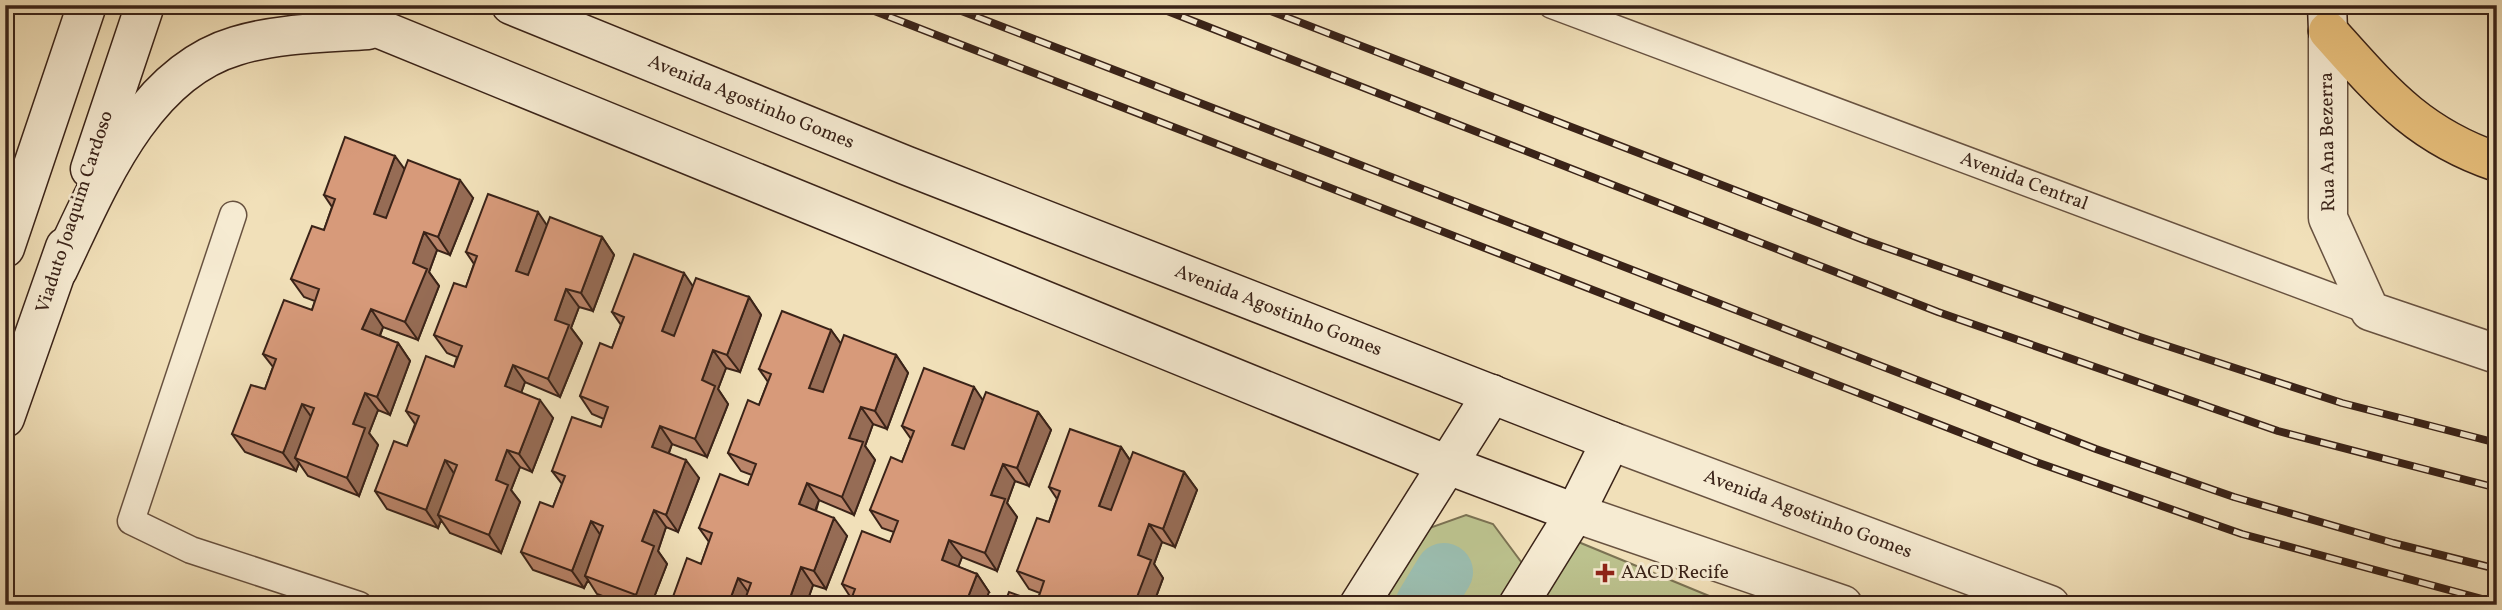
<svg xmlns="http://www.w3.org/2000/svg" width="2502" height="610" viewBox="0 0 2502 610" font-family="Vollkorn,serif">
	<style>
		.green { fill: #bcc28e; stroke: #7b7253; stroke-width: 2 }
		.lines { fill: none; stroke-linecap: round; stroke-linejoin: round }
		.canal { stroke: #9bbdaf; stroke-width: 58 }
		.lane-casing { stroke: #685240; stroke-width: 29 }
		.street-casing { stroke: #685240; stroke-width: 41 }
		.secondary-casing { stroke: #3a2318; stroke-width: 41 }
		.highway-casing { stroke: #3a2318; stroke-width: 41 }
		.lane { stroke: #f6ebd2; stroke-width: 26 }
		.street { stroke: #f6ebd2; stroke-width: 38 }
		.secondary { stroke: #f6ebd2; stroke-width: 38 }
		.highway { stroke: #e8c07c; stroke-width: 38 }
		.rail-casing { stroke: #3a2318; stroke-width: 8 }
		.rail { stroke: #f6ebd2; stroke-width: 5; stroke-dasharray: 16; stroke-linecap: butt }
		.wall { fill: #b98469; stroke: #3a2318; stroke-width: 2 }
		.shaded-wall { fill: #966c55; stroke: #3a2318; stroke-width: 2 }
		.building { fill: #d79a7a; stroke: #3a2318; stroke-width: 2 }
		.poi-dot { fill: #8f2418; stroke: #f6ebd2; stroke-width: 2.5 }
		.labels { text-anchor: middle; dominant-baseline: central; stroke-width: 6; stroke-linejoin: round; paint-order: stroke }
		.street-label { font-size: 19px; fill: #3a2318; stroke: #f6ebd2 }
		.poi-label { font-size: 19px; fill: #3a2318; stroke: #f6ebd2; text-anchor: start }
	</style>
	<rect width="100%" height="100%" fill="#f1e0b9"/>
	<filter id="stains"><feTurbulence type="fractalNoise" baseFrequency=".00286" numOctaves="4"/><feColorMatrix values="0 0 0 0 .2 0 0 0 0 .09 0 0 0 0 .02 0 0 0 .5 -.17"/></filter>
	<radialGradient id="worn" r=".72"><stop offset=".6" stop-color="#630" stop-opacity="0"/><stop offset="1" stop-color="#630" stop-opacity=".3"/></radialGradient>
	<!-- green -->
	<path class="green" d="M1466,515L1493,524L1522,563L1497,605H1374L1421,531Z
		M1576,541L1731,605H1538Z"/>
	<g class="lines">
		<!-- canal -->
		<path class="canal" d="M1424,605L1444,572"/>
		<defs>
			<g id="lane">
				<path id="s1" d="M1552,5L2370,311"/>
				<path d="M233,215L131,521L191,550L359,605"/>
			</g>
			<g id="street">
				<path d="M2328,31V218L2370,311L2497,354"/>
				<path id="s2" d="M1611,441L2050,605"/>
				<path d="M1575,513L1843,605"/>
			</g>
			<g id="secondary">
				<path d="M321,5L1448,465L1575,513"/>
				<path id="s3" d="M511,5L905,165L1611,441L1575,513L1518,605"/>
				<path d="M2327,5L2328,31"/>
				<path d="M90,169L145,5"/>
				<path d="M5,248L87,5"/>
				<path d="M58,270C97,189 141,74 236,46C278,33 324,33 368,30"/>
				<path d="M5,418L65,247"/>
				<path d="M1359,605L1492,394"/>
			</g>
			<path id="highway" d="M2328,31C2382,91 2417,135 2497,162"/>
		</defs>
		<!-- lane casing -->
		<use href="#lane" class="lane-casing"/>
		<!-- street casing -->
		<use href="#street" class="street-casing"/>
		<!-- secondary casing -->
		<use href="#secondary" class="secondary-casing"/>
		<!-- highway casing -->
		<use href="#highway" class="highway-casing"/>
		<!-- lane -->
		<use href="#lane" class="lane"/>
		<!-- street -->
		<use href="#street" class="street"/>
		<!-- secondary -->
		<use href="#secondary" class="secondary"/>
		<!-- highway -->
		<use href="#highway" class="highway"/>
		<defs>
			<path id="rail" d="M859,5L2036,462L2242,534L2497,603
				M946,5L2096,449L2234,497L2393,543L2497,569
				M1152,5L1938,312L2278,431L2497,488
				M1255,5L1864,240L2137,336L2342,403L2497,443"/>
		</defs>
		<!-- rail casing -->
		<use href="#rail" class="rail-casing"/>
		<!-- rail -->
		<use href="#rail" class="rail"/>
	</g>
	<!-- wall -->
	<path class="wall" d="M404,169L473,198L450,255L437,250L429,272L439,286L418,340L383,327L380,336L398,343L410,361L390,415L378,410L369,433L378,445L359,496L308,476L299,463L296,471L245,452L232,434L265,389L273,367L263,354L312,310L315,301L304,297L291,279L324,230L332,207L324,195Z
		M547,225L602,237L614,255L593,311L579,307L571,328L582,343L560,397L525,382L521,393L553,418L532,472L520,467L511,490L520,502L501,553L450,533L441,520L438,528L387,509L375,491L407,446L415,424L406,411L454,367L457,357L447,353L434,335L466,287L474,264L466,252Z
		M693,286L749,297L761,315L740,372L726,368L718,389L728,404L707,457L672,444L669,453L699,478L678,532L666,527L658,551L667,564L651,605H627L597,594L588,580L584,588L533,570L521,552L553,507L562,484L552,471L601,427L604,419L592,414L580,396L612,348L621,325L612,312Z
		M831,330L841,344L896,355L908,373L887,429L873,424L865,446L875,460L854,515L819,500L816,511L847,536L826,589L813,585L806,605H670L701,564L709,542L699,528L748,485L752,475L741,471L728,453L759,405L768,382L759,369Z
		M983,400L1038,412L1051,430L1029,486L1015,481L1007,503L1017,517L997,571L962,557L958,567L977,574L989,592L851,598L842,584L890,542L894,532L882,528L870,510L902,462L911,439L902,426Z
		M1121,447L1130,460L1184,472L1197,490L1175,547L1162,542L1154,564L1163,578L1153,605H1004L1037,602L1040,593L1029,589L1017,571L1049,522L1057,499L1049,487Z"/>
	<!-- shaded-wall -->
	<path class="shaded-wall" d="M395,156L408,174L386,231L374,214Z
		M460,180L473,198L450,255L438,237Z
		M538,212L550,230L529,288L516,271Z
		M424,232L437,250L429,272L439,286L418,340L405,322L413,263Z
		M602,237L614,255L593,311L581,293Z
		M684,273L696,291L675,348L662,331Z
		M566,289L579,307L571,328L582,343L560,397L548,379L555,320Z
		M749,297L761,315L740,372L727,355Z
		M371,309L383,327L375,347L362,329Z
		M831,330L844,348L822,406L809,388Z
		M398,343L410,361L390,415L377,397Z
		M713,350L726,368L718,389L728,404L707,457L695,439L702,380Z
		M896,355L908,373L887,429L875,411Z
		M513,365L525,382L517,404L505,386Z
		M974,387L986,405L964,463L952,445Z
		M365,393L378,410L369,433L378,445L359,496L347,478L353,424Z
		M540,400L553,418L532,472L519,454Z
		M302,404L315,422L295,458L299,463L296,471L283,453Z
		M861,407L873,424L865,446L875,460L854,515L842,497L849,438Z
		M1038,412L1051,430L1029,486L1017,468Z
		M660,426L672,444L664,465L652,447Z
		M1121,447L1133,465L1111,523L1099,506Z
		M507,450L520,467L511,490L520,502L501,553L489,535L496,480Z
		M445,460L457,478L438,515L441,520L438,528L426,510Z
		M686,460L699,478L678,532L666,515Z
		M1003,464L1015,481L1007,503L1017,517L997,571L985,553L991,495Z
		M1184,472L1197,490L1175,547L1163,529Z
		M807,483L819,500L811,522L799,504Z
		M654,510L666,527L658,551L667,564L651,605H642L636,595L642,541Z
		M834,518L847,536L826,589L814,571Z
		M591,521L603,539L585,576L588,580L584,588L572,571Z
		M1149,524L1162,542L1154,564L1163,578L1153,605H1134L1138,555Z
		M949,540L962,557L954,578L942,560Z
		M801,567L813,585L806,605H795L790,598Z
		M977,574L989,592L984,605H965Z
		M738,578L751,596L747,605H728Z"/>
	<!-- building -->
	<path class="building" d="M345,137L395,156L374,214L386,218L408,160L460,180L438,237L424,232L413,263L427,269L405,322L371,309L362,329L398,343L377,397L365,393L353,424L365,428L347,478L295,458L314,408L302,404L283,453L232,434L251,385L265,389L276,359L263,354L284,300L312,310L319,289L291,279L312,226L324,230L335,199L324,195Z
		M488,194L538,212L516,271L528,275L550,217L602,237L581,293L566,289L555,320L569,325L548,379L513,365L505,386L540,400L519,454L507,450L496,480L508,485L489,535L438,515L457,465L445,460L426,510L375,491L394,441L407,446L419,416L406,411L426,356L454,367L462,346L434,335L454,283L466,287L477,256L466,252Z
		M634,254L684,273L662,331L674,336L696,278L749,297L727,355L713,350L702,380L715,386L695,439L660,426L652,447L686,460L666,515L654,510L642,541L654,546L636,595L585,576L603,526L591,521L572,571L521,552L540,502L553,507L565,476L552,471L572,417L601,427L608,407L580,396L600,343L612,348L624,317L612,312Z
		M782,311L831,330L809,388L823,392L844,335L896,355L875,411L861,407L849,438L863,442L842,497L807,483L799,504L834,518L814,571L801,567L790,598L802,603L801,605H743L751,583L738,578L728,605H670L687,558L701,564L712,533L699,528L720,474L748,485L756,464L728,453L748,400L759,405L771,374L759,369Z
		M924,368L974,387L952,445L964,449L986,392L1038,412L1017,468L1003,464L991,495L1005,499L985,553L949,540L942,560L977,574L965,605H849L855,589L842,584L862,531L890,542L898,521L870,510L891,457L902,462L914,431L902,426Z
		M1070,429L1121,447L1099,506L1111,510L1133,452L1184,472L1163,529L1149,524L1138,555L1151,560L1134,605H1106L1095,601L1094,605H1004L1009,592L1037,602L1044,581L1017,571L1037,518L1049,522L1060,491L1049,487Z"/>
	<!-- markers -->
	<path class="poi-dot" d="M1601.5 562.5h7v7h7v7h-7v7h-7v-7h-7v-7h7z"/>
	<g class="labels">
		<!-- street labels -->
		<g class="street-label">
			<text stroke="none"><textPath href="#s3" startOffset="259">Avenida Agostinho Gomes</textPath></text>
			<text transform="translate(2328 142) rotate(-91)">Rua Ana Bezerra</text>
			<text stroke="none"><textPath href="#s1" startOffset="504">Avenida Central</textPath></text>
			<text transform="translate(75 212) rotate(-72)">Viaduto Joaquim Cardoso</text>
			<text stroke="none"><textPath href="#s3" startOffset="826">Avenida Agostinho Gomes</textPath></text>
			<text stroke="none"><textPath href="#s2" startOffset="210">Avenida Agostinho Gomes</textPath></text>
		</g>
		<!-- poi labels -->
		<g class="poi-label">
			<text x="1621" y="573">AACD Recife</text>
		</g>
	</g>
	<!-- margin -->
	<rect width="2502" height="610" fill="none" stroke="#f1e0b9" stroke-width="28"/>
	<rect x="7" y="7" width="2488" height="596" fill="none" stroke="#3a2318" stroke-width="3.5"/>
	<rect x="14" y="14" width="2474" height="582" fill="none" stroke="#3a2318" stroke-width="2"/>
	<rect width="100%" height="100%" filter="url(#stains)"/>
	<rect width="100%" height="100%" fill="url(#worn)"/>
</svg>
